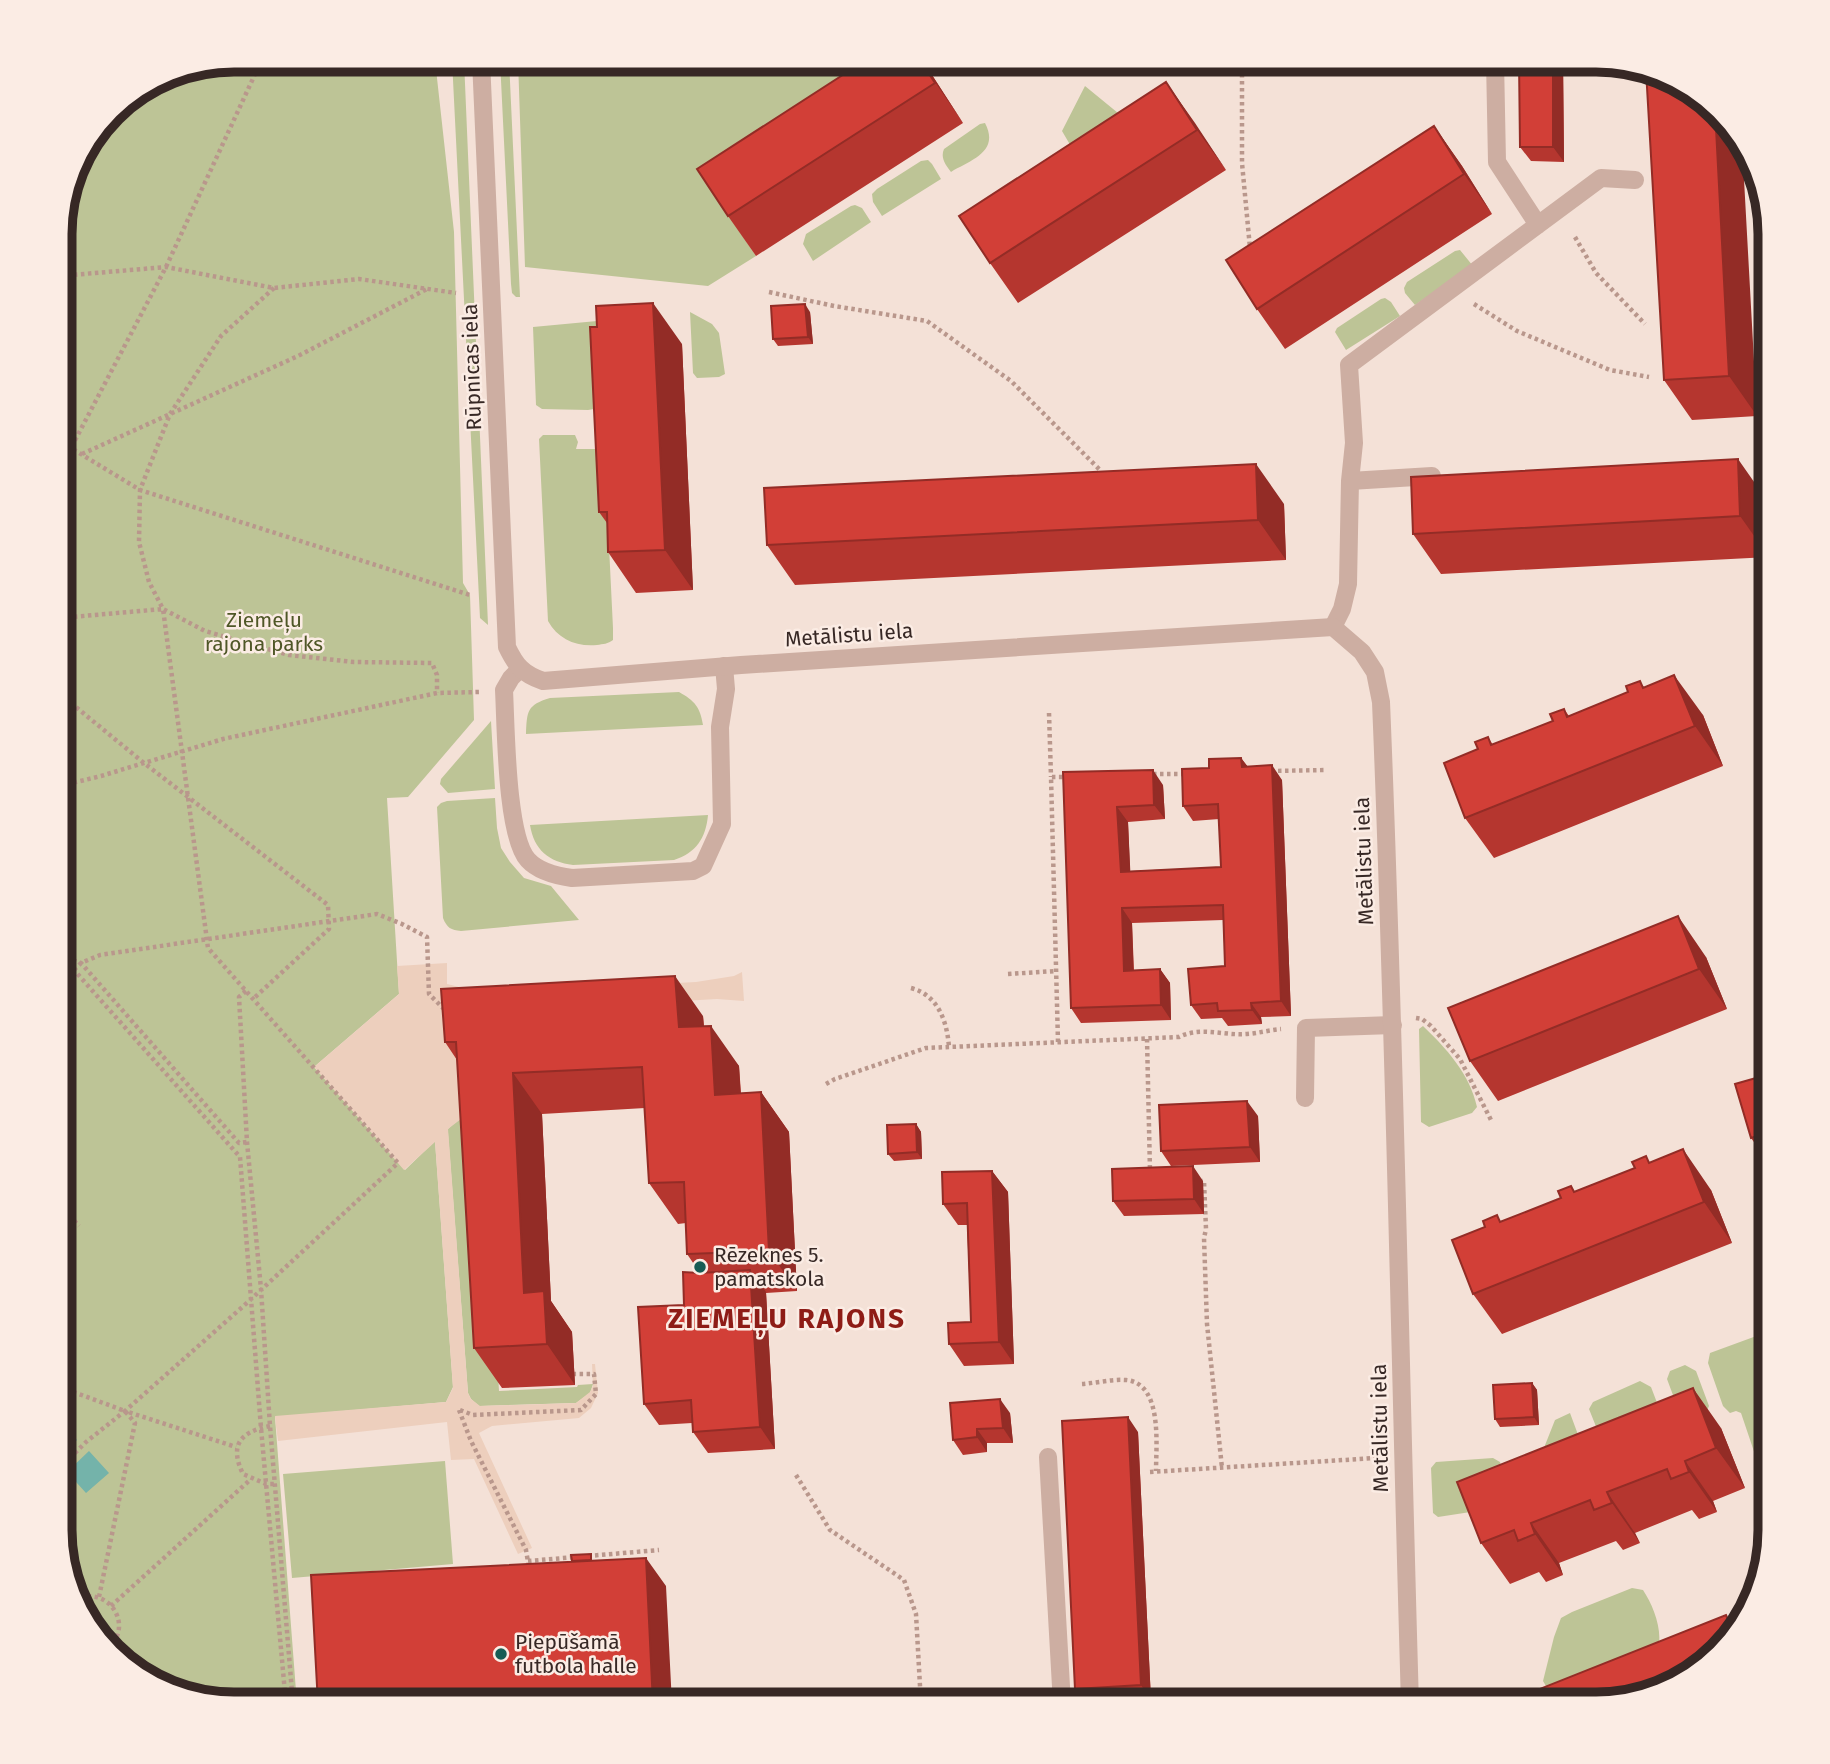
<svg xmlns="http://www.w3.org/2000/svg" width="1830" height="1764" viewBox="0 0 1830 1764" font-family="'Fira Sans',sans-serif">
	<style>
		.green { fill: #bdc496 }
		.plaza { fill: #edcfbd }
		.water { fill: #74b3aa }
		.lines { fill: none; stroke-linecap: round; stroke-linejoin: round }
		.path { stroke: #b9978c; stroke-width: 4.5; stroke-dasharray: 3.5 3.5; stroke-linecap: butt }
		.service { stroke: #cdaea2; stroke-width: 18 }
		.minor { stroke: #cdaea2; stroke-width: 18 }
		.wall { fill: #b5362f }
		.shaded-wall { fill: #932c26 }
		.building { fill: #d23f37; stroke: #932c26; stroke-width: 2 }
		.poi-dot { fill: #175c54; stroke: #fbece4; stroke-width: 2.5 }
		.labels { text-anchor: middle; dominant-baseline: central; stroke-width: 5; stroke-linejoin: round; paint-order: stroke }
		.street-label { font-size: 21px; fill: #372825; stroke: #fbece4 }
		.park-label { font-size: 21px; fill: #4f5727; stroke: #fbece4 }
		.poi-label { font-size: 21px; fill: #372825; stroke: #fbece4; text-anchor: start }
		.district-label { font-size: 28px; font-weight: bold; letter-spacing: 2px; fill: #8e1c16; stroke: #fbece4 }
		.rim { fill: none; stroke: #372825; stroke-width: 9 }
	</style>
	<rect width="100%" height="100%" fill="#f4e1d7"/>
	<!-- green -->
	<path class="green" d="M234,60H435L454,232L463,583L470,595L474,720L408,797L387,798L399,994L314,1067L405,1170L435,1141L453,1387L446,1402L275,1417L297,1704H234L167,1691L103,1645L73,1597L60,1531V222L78,156L119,103L167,73Z
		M452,60H464L488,625L480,618Z
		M500,60H509L520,297H516L512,293L511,284Z
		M518,60H936L932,76L725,210L756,256L708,286L525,267Z
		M1085,86L1140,131L1079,160L1062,131Z
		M985,123C1000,152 971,160 951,172C946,165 940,158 944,149L980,124Z
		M928,160L932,164L941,179L882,216L873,202L872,194L877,189L921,161Z
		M855,205L862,208L871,222L813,261L803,244L806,234L851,206Z
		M1460,250L1473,266L1415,305L1405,293L1404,288L1407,282L1455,251Z
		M1385,298L1391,302L1400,316L1346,350L1335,332L1337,328L1381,299Z
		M690,312L712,324L719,333L725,374L719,377L697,378L693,373Z
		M597,321L602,326L600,408L588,410L542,409L536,405L533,327Z
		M543,435H575L578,442L576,449H596L605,464L613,628V640C608,644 603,644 597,645C576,647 558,639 548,621L539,439Z
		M679,692C695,701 700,707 703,725L526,734C527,711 527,705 550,698Z
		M491,721L495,789L448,793L440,784L441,779Z
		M495,798L497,828L501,848L510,862L524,878L551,886L579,920L461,931C451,930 447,928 443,918L437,807L441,803L447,801Z
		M708,815C706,838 696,853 674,860L573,865C549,862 534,850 530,825Z
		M1423,1026C1446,1048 1470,1074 1477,1107L1472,1113L1429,1127L1421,1122L1419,1029Z
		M483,1102L499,1391L577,1387L578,1385L593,1384L590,1393L576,1403L479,1406L471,1399L468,1393L448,1133V1129L452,1125Z
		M1770,1331V1499L1741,1413L1736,1411L1730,1413L1723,1406L1708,1363L1710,1353Z
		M1685,1365L1696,1371L1709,1406L1705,1415L1680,1414L1667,1379L1670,1371Z
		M1640,1381L1651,1387L1664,1421L1605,1449L1589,1409L1593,1402Z
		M1570,1413L1587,1459L1534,1473L1555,1420Z
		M1493,1458L1500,1462L1503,1474L1477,1511L1438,1517L1433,1513L1431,1468L1436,1462Z
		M445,1461L453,1564L292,1578L283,1474Z
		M1632,1588L1643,1590C1653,1605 1663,1630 1658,1648L1549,1691L1543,1681L1554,1637L1561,1618L1572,1612Z"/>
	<!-- plaza -->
	<path class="plaza" d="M447,963V984L484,993L696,982L734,976L742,972L744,1001L717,999L507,1011L483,1102L448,1129L468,1393L471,1399L480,1406L576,1403L590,1392L593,1386L592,1364H595L598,1393L591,1408L579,1418L492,1426L479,1433L532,1548L518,1554L474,1459L451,1460L447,1422L278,1441L276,1426L275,1416L446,1402L453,1388L435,1142L404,1170L314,1067L399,994L397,966Z"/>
	<!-- water -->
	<path class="water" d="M60,1421L77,1440L60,1457Z
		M89,1451L109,1473L86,1493L67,1472Z"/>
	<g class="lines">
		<!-- path -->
		<path class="path" d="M1242,60V163L1250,248
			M1575,237L1596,273L1645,324
			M60,276L166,267L274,288L359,279L456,293
			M274,288L221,336L170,414L140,490L139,542L149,582L163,609L205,631L289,655L354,662L432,663L437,675V693
			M769,292L834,306L927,321L1011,381L1100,470
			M1474,304L1517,331L1610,370L1649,377
			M60,446L71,448L140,490L470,595
			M82,454L298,356L427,289
			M60,464L71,448L166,267L256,72L258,60
			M60,618L163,609L208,948L398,1163L248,1302L125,1411
			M60,694L144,763L328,905L329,929L253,999
			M1049,713L1051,777
			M1271,771L1327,770
			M1153,774H1186
			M60,786L101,776L223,739L437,693L479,692
			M60,955L81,963L239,1143L247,1142
			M60,963L74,970L240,1157L261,1428L286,1704
			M74,970L81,963L100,955L377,914L402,924L427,937L429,994L444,1009
			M1008,974L1056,971
			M911,988C938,995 947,1021 949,1047
			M246,991L239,997L247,1142L261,1289L270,1426L293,1704
			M1416,1018L1422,1019L1431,1026L1460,1059L1491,1120
			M1147,1039L1150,1171
			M1058,1042L1051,777H1067
			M826,1084L835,1079L926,1048L1179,1037C1201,1026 1224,1036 1247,1034C1259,1033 1270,1030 1281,1029
			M1199,1181H1204L1206,1229L1204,1238L1207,1324L1222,1468
			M60,1205L79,1226
			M1082,1384C1096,1383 1112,1379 1126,1380C1163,1383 1156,1446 1156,1471
			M60,1387L125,1411L135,1423L99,1597
			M459,1410L471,1441L526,1550L529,1568
			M460,1410L473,1415L581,1410L596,1394L594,1374H574
			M270,1426C240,1432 229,1445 243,1474L266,1484H275
			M60,1468L86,1442L125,1411L236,1447
			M1150,1472L1376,1458
			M796,1475L830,1530L904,1580L916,1614L921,1704
			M588,1556L659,1550
			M528,1561L576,1557
			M74,1599C108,1585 135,1624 108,1649
			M111,1606L251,1479"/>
		<!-- service -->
		<path class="service" d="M1495,60L1497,162L1538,225
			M1350,481L1354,443L1349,365L1601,178L1635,180
			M1333,627L1342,609L1348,584L1350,481L1432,476
			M520,669L511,678L504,690C506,726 506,836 528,860C539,872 557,876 572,878L693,871L703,866L722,824L720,727L726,689L724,666
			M1305,1098L1306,1028L1393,1025
			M1048,1457L1062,1704"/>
		<!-- minor -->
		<path class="minor" d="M481,60L507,647C516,666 523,674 543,681L741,665L1333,627L1362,652L1375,672L1381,702C1395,1036 1400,1370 1410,1704"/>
	</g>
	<!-- wall -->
	<path class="wall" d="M1519,60H1563L1564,162L1531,161L1520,147Z
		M1646,70L1757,416L1692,420L1664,380Z
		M932,75L963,123L756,256L728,216Z
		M1166,82L1226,170L1018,303L990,263Z
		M1434,126L1462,166L1492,214L1285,349L1257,309Z
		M810,312L813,344L778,346L773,339Z
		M682,344L693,590L636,593L608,552L607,523L599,512Z
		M1766,499L1769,557L1441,574L1413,534Z
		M1284,504L1286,560L795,585L767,545Z
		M1645,687L1703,715L1723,766L1494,858L1465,818L1478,749L1488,737L1493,745L1553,721L1564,709L1569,716Z
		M1241,758L1247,766L1282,780L1291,1016L1261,1017L1262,1024L1228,1026L1222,1018L1201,1019L1191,1005L1225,966L1223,920L1132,923L1134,971L1160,969L1170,983L1171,1020L1081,1023L1071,1008L1063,772L1163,785L1165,819L1128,822L1130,871L1221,867L1219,819L1193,821L1183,806L1209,768Z
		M1706,957L1727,1009L1498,1101L1470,1061Z
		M703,1016L704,1026L739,1066L741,1093L761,1092L789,1132L797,1291L766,1293L775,1449L708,1453L693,1432L692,1423L659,1425L644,1404L684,1305L700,1273L687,1254L686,1223L678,1224L649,1183L645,1108L542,1114L551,1301L572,1332L575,1385L502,1388L474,1348L457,1060L445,1042Z
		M1763,1076L1770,1086V1150L1762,1153L1751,1138Z
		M1258,1116L1260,1162L1171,1166L1161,1151Z
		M916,1124L921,1132L922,1159L894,1161L888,1154Z
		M1651,1162L1711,1190L1732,1243L1502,1334L1473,1294L1502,1222L1561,1198L1571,1186L1575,1192Z
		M992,1171L1008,1192L1014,1364L964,1366L949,1344L971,1322L967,1225H958L943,1204Z
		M1203,1181L1204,1214L1124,1216L1113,1201Z
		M1532,1383L1537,1390L1539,1425L1500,1427L1495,1419Z
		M1010,1413L1013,1443H987V1452L963,1455L953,1440Z
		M1721,1428L1745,1488L1713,1501L1717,1512L1699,1519L1692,1510L1635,1533L1640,1543L1623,1550L1616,1541L1559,1563L1563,1575L1546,1582L1539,1572L1510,1584L1481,1543Z
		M1138,1432L1151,1700L1085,1704L1075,1689Z"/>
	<!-- shaded-wall -->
	<path class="shaded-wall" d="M920,60H921L932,75L963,123Z
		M1553,60H1563L1564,162L1553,147Z
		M1166,82L1195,123L1226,170L1197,130Z
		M1715,109L1727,119L1742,143L1757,416L1729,376Z
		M1434,126L1462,166L1492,214L1464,174Z
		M653,303L682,344L693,590L665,550Z
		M805,304L810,312L813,344L808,337Z
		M1738,459L1766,499L1769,557L1740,516Z
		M1256,464L1284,504L1286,560L1258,520Z
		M1674,675L1703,715L1723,766L1695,726Z
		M1241,758L1252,772L1242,767Z
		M1272,765L1282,780L1291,1016L1281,1001Z
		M1153,770L1163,785L1165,819L1154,805Z
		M1117,807L1128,822L1131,886L1121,872Z
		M1122,908L1132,923L1134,986L1124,971Z
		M1678,916L1706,957L1727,1009L1699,969Z
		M1160,969L1170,983L1171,1020L1161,1005Z
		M675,976L703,1016L707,1068L679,1027Z
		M1251,1003L1261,1017L1262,1024L1252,1010Z
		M711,1026L739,1066L743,1135L715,1095Z
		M513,1073L542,1114L551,1301L572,1332L575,1385L547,1344L524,1293Z
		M1763,1076L1770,1086V1098Z
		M761,1092L789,1132L797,1291L769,1251Z
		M1247,1101L1258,1116L1260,1162L1250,1147Z
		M916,1124L921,1132L922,1159L917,1152Z
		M1683,1149L1711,1190L1732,1243L1704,1202Z
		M1193,1166L1203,1181L1204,1214L1194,1199Z
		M992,1171L1008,1192L1014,1364L999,1342Z
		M750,1270L766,1292L775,1449L760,1427Z
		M1532,1383L1537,1390L1539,1425L1534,1417Z
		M1693,1388L1721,1428L1745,1488L1716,1448Z
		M1000,1399L1010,1413L1013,1443L1003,1428Z
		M1128,1417L1138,1432L1151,1700L1141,1685Z
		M977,1429L987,1443V1452L977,1437Z
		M1685,1461L1713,1501L1717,1512L1689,1472Z
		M1607,1492L1635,1533L1640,1543L1612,1503Z
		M1531,1523L1559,1563L1563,1575L1535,1534Z
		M646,1558L666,1586L672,1704H653Z
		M1726,1615L1735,1628L1733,1632Z"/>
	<!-- building -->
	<path class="building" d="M866,60H920L935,83L728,216L697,169Z
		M1519,60H1553V147H1520Z
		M1646,70L1673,77L1715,109L1729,376L1664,380Z
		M1166,82L1197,130L990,263L959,216Z
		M1434,126L1464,174L1257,309L1226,260Z
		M653,303L665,550L608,552L607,512H599L590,327H597L596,306Z
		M805,304L808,337L773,339L771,306Z
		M1738,459L1740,516L1413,534L1411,477Z
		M1256,464L1258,520L767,545L764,488Z
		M1674,675L1695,726L1465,818L1444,763L1478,749L1475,742L1488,737L1491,745L1553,721L1550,714L1564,709L1567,717L1628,692L1626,686L1640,681L1643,688Z
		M1241,758L1242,767L1272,765L1281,1001L1251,1003L1252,1010L1218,1011L1217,1003L1191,1005L1188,969L1225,966L1223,905L1122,908L1124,971L1160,969L1161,1005L1071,1008L1063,772L1153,770L1154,805L1117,807L1121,872L1221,867L1218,804L1183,806L1182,769L1209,768V759Z
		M1678,916L1699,969L1470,1061L1448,1008Z
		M675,976L679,1027L711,1026L715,1095L761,1092L769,1251L687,1254L684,1182L649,1183L642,1067L513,1073L524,1293L544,1291L547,1344L474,1348L456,1042H445L441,989Z
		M1763,1076L1770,1098V1132L1751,1138L1735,1084Z
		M1247,1101L1250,1147L1161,1151L1159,1105Z
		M916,1124L917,1152L888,1154L887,1125Z
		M1683,1149L1704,1202L1473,1294L1452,1240L1485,1227L1483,1221L1497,1215L1500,1222L1561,1198L1558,1191L1571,1186L1574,1192L1635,1168L1632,1162L1646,1156L1649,1163Z
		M1193,1166L1194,1199L1113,1201L1112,1169Z
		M992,1171L999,1342L949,1344L948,1323L971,1322L967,1203L943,1204L942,1172Z
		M750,1270L760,1427L693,1432L691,1400L644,1404L638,1307L684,1305L683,1272L700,1273Z
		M1532,1383L1534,1417L1495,1419L1493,1385Z
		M1693,1388L1716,1448L1685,1461L1689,1472L1671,1479L1667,1469L1607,1492L1612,1503L1594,1510L1590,1500L1531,1523L1535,1534L1518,1541L1514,1530L1481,1543L1457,1482Z
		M1000,1399L1003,1428L977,1429V1437L953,1440L950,1403Z
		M1128,1417L1141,1685L1075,1689L1062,1421Z
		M591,1554V1560L572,1561L571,1555Z
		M646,1558L653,1704H318L311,1575Z
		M1726,1615L1733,1632L1711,1661L1663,1691L1597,1704H1502Z"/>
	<!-- markers -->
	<g class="poi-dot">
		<circle cx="700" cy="1267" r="7"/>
		<circle cx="501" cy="1654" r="7"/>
	</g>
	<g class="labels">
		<!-- street labels -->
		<g class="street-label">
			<text transform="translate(472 367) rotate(-92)">Rūpnīcas iela</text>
			<text transform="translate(849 635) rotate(-4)">Metālistu iela</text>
			<text transform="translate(1364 861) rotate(-92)">Metālistu iela</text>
			<text transform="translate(1380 1428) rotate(-91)">Metālistu iela</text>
		</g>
		<!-- park labels -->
		<g class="park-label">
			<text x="264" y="620">Ziemeļu<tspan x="264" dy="24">rajona parks</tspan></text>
		</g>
		<!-- poi labels -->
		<g class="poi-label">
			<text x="714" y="1255">Rēzeknes 5.<tspan x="714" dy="24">pamatskola</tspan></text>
			<text x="515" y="1642">Piepūšamā<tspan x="515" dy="24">futbola halle</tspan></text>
		</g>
		<!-- district labels -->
		<g class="district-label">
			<text x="787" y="1318">ZIEMEĻU RAJONS</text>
		</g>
	</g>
	<!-- crop -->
	<path d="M0 0H1830V1764H0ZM234 72H1596A162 162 0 0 1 1758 234V1530A162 162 0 0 1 1596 1692H234A162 162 0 0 1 72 1530V234A162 162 0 0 1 234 72Z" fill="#fbece4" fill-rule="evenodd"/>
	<path class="rim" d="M234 72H1596A162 162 0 0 1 1758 234V1530A162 162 0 0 1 1596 1692H234A162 162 0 0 1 72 1530V234A162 162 0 0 1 234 72Z"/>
</svg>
